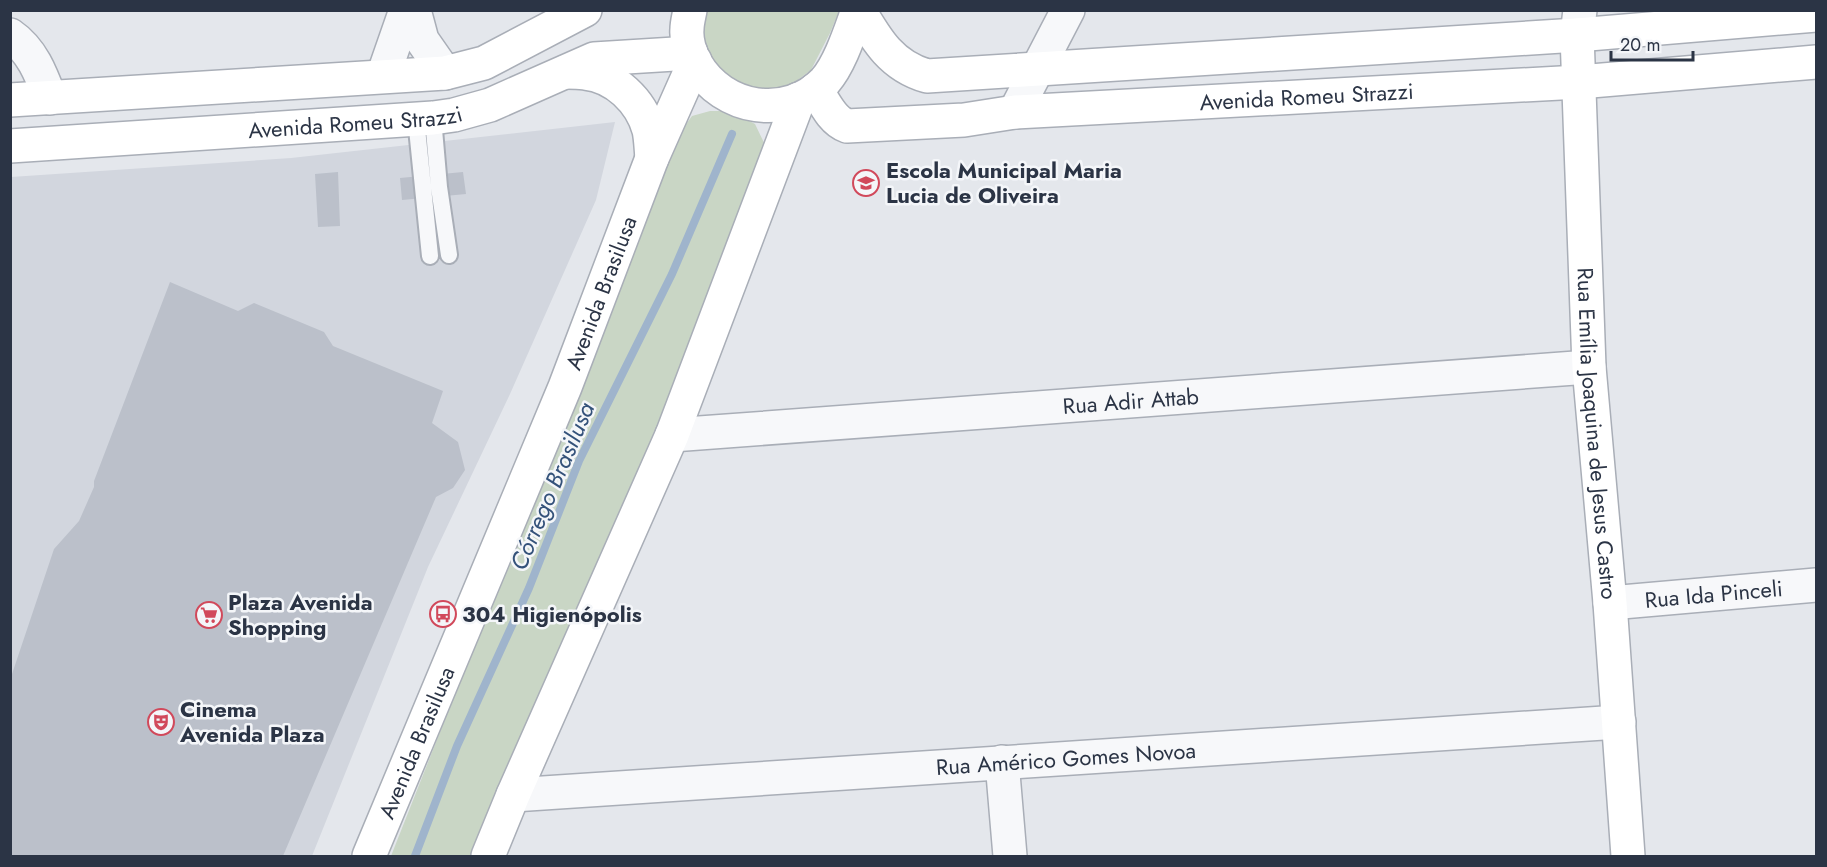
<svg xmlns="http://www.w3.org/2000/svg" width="1827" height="867" viewBox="0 0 1827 867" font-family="Jost,sans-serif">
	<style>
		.built { fill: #d2d6de }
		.green { fill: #c9d6c5 }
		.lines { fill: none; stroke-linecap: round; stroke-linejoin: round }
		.stream { stroke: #9fb4cc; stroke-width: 8 }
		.building { fill: #bbc0ca }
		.lane-casing { stroke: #a9aeb7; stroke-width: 20 }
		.street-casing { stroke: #a9aeb7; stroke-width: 36 }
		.secondary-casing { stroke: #a9aeb7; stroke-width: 36 }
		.lane { stroke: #f7f8fa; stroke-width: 16 }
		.street { stroke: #f7f8fa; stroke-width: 33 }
		.secondary { stroke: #fff; stroke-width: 33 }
		.labels { text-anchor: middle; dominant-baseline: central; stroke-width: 5; stroke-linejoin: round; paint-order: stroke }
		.street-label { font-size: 22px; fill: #2b3445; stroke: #f4f6f9 }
		.poi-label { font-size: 22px; font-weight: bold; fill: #2b3445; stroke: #f4f6f9; text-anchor: start }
		.water-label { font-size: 24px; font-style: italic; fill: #34527a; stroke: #f4f6f9 }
	</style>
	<rect width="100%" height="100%" fill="#e4e7ec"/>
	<!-- built -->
	<path class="built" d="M615,122L596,200L510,394L428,567L312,856H11V177L291,158Z"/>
	<!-- green -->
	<path class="green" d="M707,11H839L830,33L811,70L791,85L768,91L744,87L724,74L707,52L703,28Z
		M710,111H731L755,124L767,149L739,235L628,498L471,856H391L673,142L692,116Z"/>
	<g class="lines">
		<!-- stream -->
		<path class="stream" d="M415,856L457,746L529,588L579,461L672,274L732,134"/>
	</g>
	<!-- building -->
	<path class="building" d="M338,172L340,226L318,227L315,174Z
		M463,172L466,194L402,200L400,178Z
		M170,282L238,311L254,303L324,332L333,346L443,391L432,423L458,442L465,470L453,488L436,497L283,856H10V680L54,549L79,521L94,487V481Z"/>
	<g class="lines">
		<defs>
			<path id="lane" d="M433,118L439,187L449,255
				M416,119L430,256"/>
			<g id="street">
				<path d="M414,10L422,40L445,73"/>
				<path d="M10,35C32,50 41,74 50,98"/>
				<path d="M1577,35L1580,10"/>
				<path d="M383,76L406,10"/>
				<path d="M1015,112L1068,10"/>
				<path id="s1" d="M672,435L1589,367"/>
				<path id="s2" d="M1610,603L1816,585"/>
				<path d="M1002,762L1010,856"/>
				<path id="s3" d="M513,795L1619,722"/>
			</g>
			<g id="secondary">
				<path d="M690,10C689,16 687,23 687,29C686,40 690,54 696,64C723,110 787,121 825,81C840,64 850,32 858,10"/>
				<path d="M859,10C877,41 892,66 927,76L1577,35L1816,15"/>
				<path id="s4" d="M1577,35L1589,367L1610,603L1628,856"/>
				<path d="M566,72C572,72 579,72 585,73C615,76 641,101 649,130C651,139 651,149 652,158"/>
				<path id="s5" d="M816,89C824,102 832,121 847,126L964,120L1015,112L1579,82L1816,62"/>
				<path d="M10,100L445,73L484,63L585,10"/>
				<path id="s6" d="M10,146L433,118L454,115L490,105L594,59L691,53"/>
				<path id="s7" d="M369,856L565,387L652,158L695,61"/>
				<path d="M488,856L513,795L672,435L799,99"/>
			</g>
		</defs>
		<!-- lane casing -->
		<use href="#lane" class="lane-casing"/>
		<!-- street casing -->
		<use href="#street" class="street-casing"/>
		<!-- secondary casing -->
		<use href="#secondary" class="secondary-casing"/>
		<!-- lane -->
		<use href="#lane" class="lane"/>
		<!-- street -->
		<use href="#street" class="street"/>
		<!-- secondary -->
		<use href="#secondary" class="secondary"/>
	</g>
	<!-- icons -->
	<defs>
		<symbol id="school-ring" viewBox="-11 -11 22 22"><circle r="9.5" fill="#f4f6f9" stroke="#d1495b" stroke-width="1.5"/><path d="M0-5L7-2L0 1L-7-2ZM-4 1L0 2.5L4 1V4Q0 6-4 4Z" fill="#d1495b"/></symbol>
		<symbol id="bus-ring" viewBox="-11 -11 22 22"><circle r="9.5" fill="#f4f6f9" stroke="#d1495b" stroke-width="1.5"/><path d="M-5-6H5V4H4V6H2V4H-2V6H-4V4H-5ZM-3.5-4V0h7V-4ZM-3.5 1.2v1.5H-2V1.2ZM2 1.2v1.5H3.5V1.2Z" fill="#d1495b"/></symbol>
		<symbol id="supermarket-ring" viewBox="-11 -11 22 22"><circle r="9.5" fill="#f4f6f9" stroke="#d1495b" stroke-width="1.5"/><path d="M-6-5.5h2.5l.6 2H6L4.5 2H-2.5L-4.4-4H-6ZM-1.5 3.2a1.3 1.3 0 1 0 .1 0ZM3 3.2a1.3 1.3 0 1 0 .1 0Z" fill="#d1495b"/></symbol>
		<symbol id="theatre-ring" viewBox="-11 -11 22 22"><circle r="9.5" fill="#f4f6f9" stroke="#d1495b" stroke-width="1.5"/><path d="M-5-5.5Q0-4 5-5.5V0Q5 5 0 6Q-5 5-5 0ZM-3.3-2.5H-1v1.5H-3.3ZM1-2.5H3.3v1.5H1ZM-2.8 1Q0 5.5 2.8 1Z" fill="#d1495b"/></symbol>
	</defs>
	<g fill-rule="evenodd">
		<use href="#school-ring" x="851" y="168" width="30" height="30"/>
		<use href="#bus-ring" x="428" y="599" width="30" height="30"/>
		<use href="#supermarket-ring" x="194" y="600" width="30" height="30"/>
		<use href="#theatre-ring" x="146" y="707" width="30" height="30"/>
	</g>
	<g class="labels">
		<!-- street labels -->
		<g class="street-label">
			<text stroke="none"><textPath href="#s5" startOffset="510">Avenida Romeu Strazzi</textPath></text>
			<text stroke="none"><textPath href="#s6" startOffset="346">Avenida Romeu Strazzi</textPath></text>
			<text stroke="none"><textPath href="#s7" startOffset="609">Avenida Brasilusa</textPath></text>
			<text stroke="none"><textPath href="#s1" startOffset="460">Rua Adir Attab</textPath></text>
			<text stroke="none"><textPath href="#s4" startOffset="399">Rua Emília Joaquina de Jesus Castro</textPath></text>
			<text stroke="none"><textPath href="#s2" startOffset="104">Rua Ida Pinceli</textPath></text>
			<text stroke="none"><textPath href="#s7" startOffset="123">Avenida Brasilusa</textPath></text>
			<text stroke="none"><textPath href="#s3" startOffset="554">Rua Américo Gomes Novoa</textPath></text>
		</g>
		<!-- poi labels -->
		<g class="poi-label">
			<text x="886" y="170">Escola Municipal Maria<tspan x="886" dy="25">Lucia de Oliveira</tspan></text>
			<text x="228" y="602">Plaza Avenida<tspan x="228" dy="25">Shopping</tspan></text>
			<text x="462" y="614">304 Higienópolis</text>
			<text x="180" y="709">Cinema<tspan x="180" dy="25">Avenida Plaza</tspan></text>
		</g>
		<!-- water labels -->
		<g class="water-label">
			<text transform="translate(552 486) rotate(-67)">Córrego Brasilusa</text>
		</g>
	</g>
	<!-- border -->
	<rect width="1827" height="867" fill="none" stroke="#2b3445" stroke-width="24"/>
	<!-- scale -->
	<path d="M1611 51v9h82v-9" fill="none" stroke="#2b3445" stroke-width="3"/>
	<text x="1620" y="51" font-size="18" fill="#2b3445" stroke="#f4f6f9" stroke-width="4.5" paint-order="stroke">20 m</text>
</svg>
